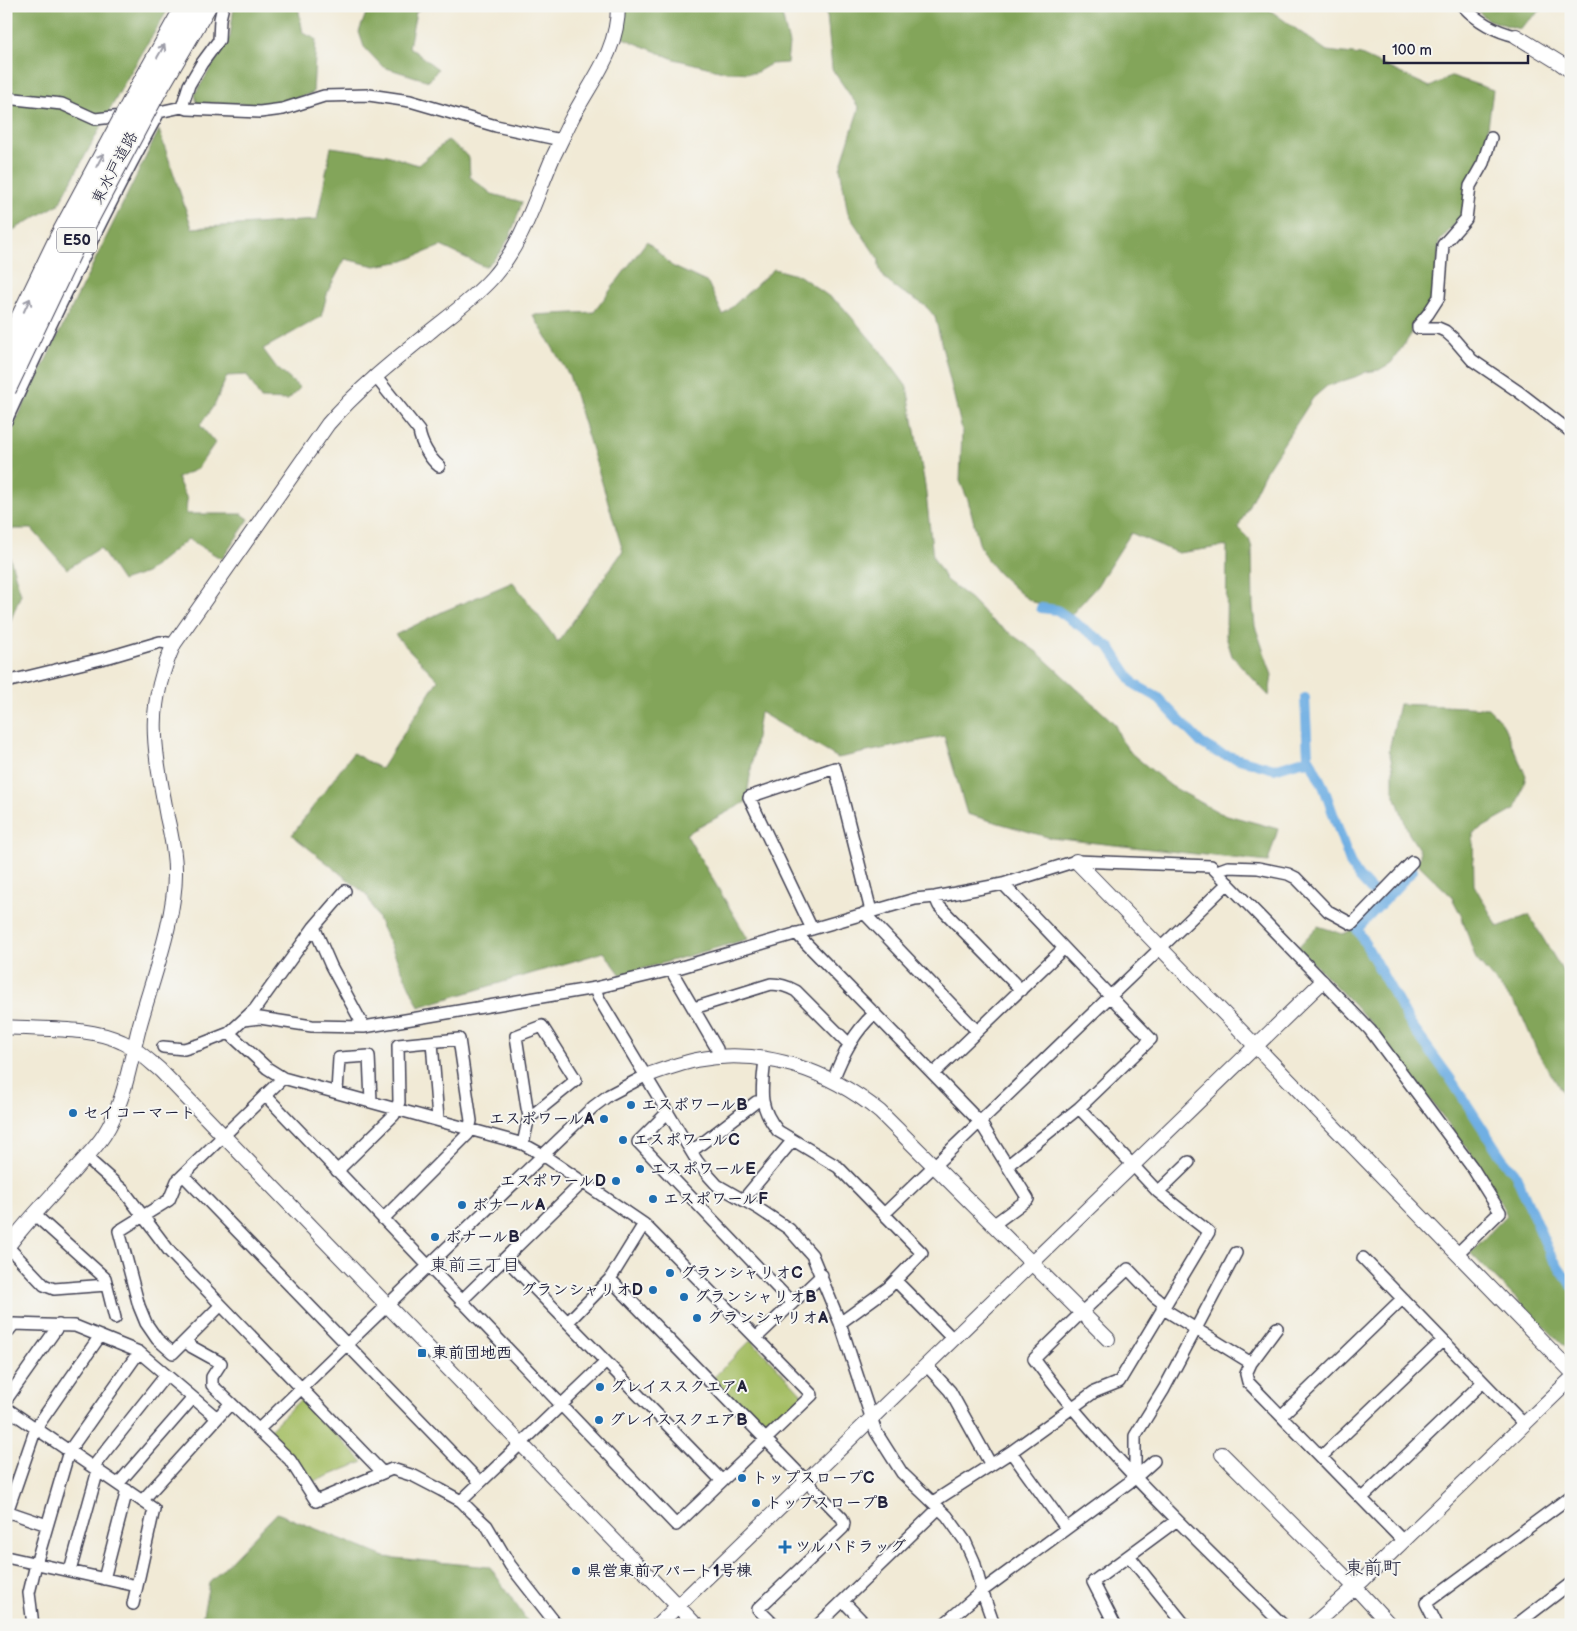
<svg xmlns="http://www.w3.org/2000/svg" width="1577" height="1631" viewBox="0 0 1577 1631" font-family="'Balsamiq Sans','Klee One',sans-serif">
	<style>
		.green { fill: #a4be64; stroke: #637050 }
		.forest { fill: #83a55a; stroke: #52644a }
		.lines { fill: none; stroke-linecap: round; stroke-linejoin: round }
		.canal { stroke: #6fafe3; stroke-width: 10 }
		.minor-casing { stroke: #414052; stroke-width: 14 }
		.tertiary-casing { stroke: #414052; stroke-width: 16 }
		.motorway-casing { stroke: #414052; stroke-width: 22 }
		.minor { stroke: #fff; stroke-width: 11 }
		.tertiary { stroke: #fff; stroke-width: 14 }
		.motorway { stroke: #fff; stroke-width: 20 }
		.motorway-bridge-casing { stroke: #414052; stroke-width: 22; stroke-linecap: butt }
		.motorway-bridge { stroke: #fff; stroke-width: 20 }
		.oneway { stroke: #9c9ca7 }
		.poi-dot { fill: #1f6fb2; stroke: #f6f6f2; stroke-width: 2 }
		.labels { text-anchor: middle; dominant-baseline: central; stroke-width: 4; stroke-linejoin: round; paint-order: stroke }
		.shield { fill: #f6f6f2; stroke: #626272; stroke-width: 1 }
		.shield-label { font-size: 15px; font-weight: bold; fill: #22223b }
		.street-label { font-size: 16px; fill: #22223b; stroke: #f6f6f2 }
		.poi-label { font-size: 16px; font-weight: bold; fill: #22223b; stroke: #f6f6f2; text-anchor: start }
		.neighbourhood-label { font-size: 18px; fill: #22223b; stroke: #f6f6f2 }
		.quarter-label { font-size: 19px; fill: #22223b; stroke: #f6f6f2 }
	</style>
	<rect width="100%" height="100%" fill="#f6f6f2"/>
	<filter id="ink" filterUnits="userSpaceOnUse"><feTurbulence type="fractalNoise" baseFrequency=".02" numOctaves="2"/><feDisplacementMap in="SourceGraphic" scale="10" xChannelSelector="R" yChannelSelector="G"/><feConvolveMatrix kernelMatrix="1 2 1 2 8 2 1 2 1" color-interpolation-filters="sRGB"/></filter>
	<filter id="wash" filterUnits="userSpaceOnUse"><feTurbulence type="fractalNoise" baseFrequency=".0096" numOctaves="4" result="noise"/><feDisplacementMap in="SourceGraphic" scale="20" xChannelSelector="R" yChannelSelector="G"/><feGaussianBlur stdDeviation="1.12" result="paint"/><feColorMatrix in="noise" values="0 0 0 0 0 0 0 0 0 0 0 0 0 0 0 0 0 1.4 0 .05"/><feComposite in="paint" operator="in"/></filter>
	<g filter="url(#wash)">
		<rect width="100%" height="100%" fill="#f1ead6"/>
		<!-- green -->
		<path class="green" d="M751,1340L802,1394L801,1399L768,1430L762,1429L713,1378Z
			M300,1400L304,1401L363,1462L308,1484L270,1436L269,1430Z"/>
		<!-- forest -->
		<path class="forest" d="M6,6H170L125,82L59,204L6,234Z
			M234,6H298L303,33L316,39L313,93L279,103L253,104L197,103L195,94L230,37Z
			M363,6H423L416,12L409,47L438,69L429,81L383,67L364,47L359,32L368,8Z
			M626,6H780L789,44L787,63L771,64L755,73L727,72L674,59L623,38Z
			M818,6H1264L1327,51L1361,55L1430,87L1452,76L1493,90L1486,142L1464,214L1439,242L1436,292L1430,305L1412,325L1410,336L1391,363L1379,370L1366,372L1355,377L1327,386L1313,398L1264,474L1238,528L1249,539L1252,548L1253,606L1255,626L1272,675L1269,696L1232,656L1226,636L1227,546L1178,553L1131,533L1097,586L1072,614L1059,608L1033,602L1022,595L998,573L986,558L979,543L968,500L960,481L962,430L935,317C931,312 926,306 921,303C906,293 876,282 879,260L848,214L840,168L859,108L832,69L827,15Z
			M1472,6H1546L1519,29L1488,20Z
			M159,130L192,228L317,220L331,147L387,155L418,165L448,140L469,157L470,177L492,194L522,202C514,227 507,251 485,267L441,246L404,261L375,266L345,259L328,291L321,317L263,349L277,368L300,388L288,400L261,399L247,375L227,376L215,404L200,425L215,443L197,469L177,478L187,499L186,514H242L249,519L222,559L188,539L146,573L122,581L100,548L67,569L32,529H6V481L13,469L11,431Z
			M647,241L672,266L708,283L723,315L774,269L800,276L841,305L879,349L907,387L925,485L933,557L946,580L971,599L991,620L1037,652L1114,723L1122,741L1132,754L1171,786L1220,813L1278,829L1268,862L1051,838L967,814L944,736L838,758L760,712L746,802L686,834L748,939L621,975L604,952L419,1007L367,895L292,835L353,753L381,769L438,680L395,635L444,611L513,582L558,642L623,551L569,375L533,315L594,312Z
			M6,545L21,594L6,632Z
			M1399,704L1488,708L1502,722L1526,776L1516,809L1473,833L1474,885L1498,927L1529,915L1571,985V1106L1538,1053L1519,1009L1476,959L1461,915L1451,896L1416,862L1420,857V851L1409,834L1393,790V769L1389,750Z
			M1318,926L1343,934L1354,929L1409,1026L1450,1082L1500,1159L1519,1185L1548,1258L1557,1272L1571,1291V1353L1470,1253L1507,1215L1482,1168L1374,1026L1298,947Z
			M277,1513L385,1557L490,1567L530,1625H201L209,1583Z"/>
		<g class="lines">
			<!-- canal -->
			<path class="canal" d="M1041,608L1057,610L1110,647L1134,684L1157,697L1201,743L1218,753L1274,769L1301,761L1312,763
				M1305,698L1308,756L1324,788L1351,865L1359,877L1373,892
				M1413,870L1357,929L1411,1025L1450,1078L1502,1158L1515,1173L1550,1254L1571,1285"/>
		</g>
	</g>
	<g filter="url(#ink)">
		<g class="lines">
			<defs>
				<path id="minor" d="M1463,6C1478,22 1494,31 1516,36
					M6,98L62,104L95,119L159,112L182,107L188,109L260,112L283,109L324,96L369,95L410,101L496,126L561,140
					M182,107L189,85L202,63L219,40L220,19L223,6
					M1491,138L1483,163L1470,186L1466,219L1443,245L1439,297L1428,314L1418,326V328H1438L1445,331L1453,338L1472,360L1519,392L1571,432
					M375,376L419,431C421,443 429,458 439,466
					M6,421C54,316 103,213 159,112
					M6,682L109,657L160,642L174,644
					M1217,871L1228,867L1258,868L1288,874L1296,878L1328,911L1352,924L1412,862
					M1003,884L1151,1039L1079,1108L1007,1166
					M935,897L939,906L1021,990
					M864,913L977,1031
					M314,927L331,966L364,1027
					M812,929L749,797L835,768L871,911
					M796,933L980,1122L1028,1199L993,1225
					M671,970L717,1049L718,1057
					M595,988L598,997L697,1161L708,1175L717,1185L759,1209L789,1229L812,1255L840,1323L876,1432L902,1473L947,1516L965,1541L974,1561L982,1591L994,1625
					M694,1008L771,984C781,984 787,986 796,991L849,1044
					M243,1020L260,1018L312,1026L364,1027L595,988L671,970L915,899L935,897L1003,884L1076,861L1211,866L1370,1030L1472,1167L1500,1212L1458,1253
					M229,1033L267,1068L283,1078L509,1140L523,1144L543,1155L644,1224L812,1395L676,1525L265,1095
					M432,1042L438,1119
					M163,1047L184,1049L201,1044L229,1033L255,1009L314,927L345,891
					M765,1059C762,1090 757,1105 778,1131L838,1167L922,1253L888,1288L840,1323
					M934,1073L1063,949
					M833,1080C843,1054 854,1032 875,1013
					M337,1092L339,1058L369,1056L371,1101
					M668,1112L638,1142L792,1303
					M523,1144L529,1116L534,1114L576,1080L542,1026L516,1036L527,1108L529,1116
					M692,1151L756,1102L761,1101
					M86,1157L124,1191L170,1252L382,1472
					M337,1171L394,1115L399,1102L398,1045L459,1039L471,1121L468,1134L383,1219
					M183,1175L480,1482
					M1158,1192L1189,1162
					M743,1200L793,1140
					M884,1214L1228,883
					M35,1215L105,1278L115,1318
					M8,1247L44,1285L54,1289L107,1285
					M505,1258L722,1481
					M1363,1258L1524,1424
					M610,1279L842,1518L844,1523L843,1528L758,1609L774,1625
					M896,1281L953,1339
					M461,1301L583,1182
					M1164,1304L1155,1297L1128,1269L1081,1313L1034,1359C1107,1457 1197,1539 1283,1625
					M220,1306L173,1353L157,1339L146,1323L139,1306L119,1231L169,1200L177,1181L283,1078
					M1162,1308L1251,1363
					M568,1322L610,1279L644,1224
					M1277,1328L1251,1363L1246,1374L1248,1382L1403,1541
					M6,1334L14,1324L75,1326L139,1352L217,1418
					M756,1338L822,1275
					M186,1341L192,1347L221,1363L212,1377V1385L290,1460L316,1501L392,1469L414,1476L441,1490L461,1501L473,1513L487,1526L510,1565L557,1625
					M927,1366L950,1391L991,1465
					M6,1400L59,1325
					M6,1408L154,1509L133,1604
					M1281,1416L1402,1299
					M259,1429L593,1107L609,1095L645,1076
					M1011,1452L1066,1528
					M1321,1457L1442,1341
					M93,1467L166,1375
					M1135,1478V1436L1164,1389L1236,1253
					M118,1484L193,1398
					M1362,1498L1483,1382
					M142,1501L231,1403
					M461,1501L606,1362
					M933,1502L1011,1452L1094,1392L1119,1382L1209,1232L1158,1192L1079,1108
					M6,1511L47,1525
					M6,1515L36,1428L100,1336
					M1129,1556L1185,1625
					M6,1557L137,1586
					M70,1571L98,1470
					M104,1579L127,1490
					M843,1601L866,1625
					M33,1625L29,1593L36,1564L69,1451L139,1352
					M818,1625L939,1508
					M943,1625L982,1591L1135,1478L1154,1461
					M1115,1625L1093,1582L1177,1520
					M1437,1625L1426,1603L1571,1496
					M1516,1625L1571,1583"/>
				<path id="tertiary" d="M1516,36L1560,63L1571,71
					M1076,861L1571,1371
					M6,1027C42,1030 89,1026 122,1042C136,1048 148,1060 160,1070L696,1625
					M645,1076C662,1070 678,1064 696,1060C762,1047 829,1070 880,1112L1108,1339
					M6,1249C27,1220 54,1194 78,1166C87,1156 97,1146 104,1135C125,1102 130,1061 140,1024C153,977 176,917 175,870C175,852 171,834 167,817C155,750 144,710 174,644L328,424C359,388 395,360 432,330C452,314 474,298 492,278C523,243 535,199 553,157C559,145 565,132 571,120C591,81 618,52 618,6
					M1222,1454L1355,1587L1390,1625
					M658,1625L1322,982
					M1313,1625L1364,1579L1571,1379"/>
				<path id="motorway" d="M140,88L186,6
					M154,95L206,6"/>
			</defs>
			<!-- minor casing -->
			<use href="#minor" class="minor-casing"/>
			<!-- tertiary casing -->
			<use href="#tertiary" class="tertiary-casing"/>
			<!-- motorway casing -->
			<use href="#motorway" class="motorway-casing"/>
			<!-- minor -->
			<use href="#minor" class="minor"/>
			<!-- tertiary -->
			<use href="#tertiary" class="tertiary"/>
			<!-- motorway -->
			<use href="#motorway" class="motorway"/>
			<defs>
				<path id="motorway-bridge" d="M6,349L59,239L140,88
					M6,389L74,246L154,95"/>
			</defs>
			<!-- motorway-bridge casing -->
			<use href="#motorway-bridge" class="motorway-bridge-casing"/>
			<!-- motorway-bridge -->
			<use href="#motorway-bridge" class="motorway-bridge"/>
		</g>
		<!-- one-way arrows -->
		<defs><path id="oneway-shaft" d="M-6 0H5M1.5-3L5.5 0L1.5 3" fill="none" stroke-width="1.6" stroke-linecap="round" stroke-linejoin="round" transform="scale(1.25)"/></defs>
		<g class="oneway">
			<use href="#oneway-shaft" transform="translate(161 51) rotate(-60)"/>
			<use href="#oneway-shaft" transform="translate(100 160) rotate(-62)"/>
			<use href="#oneway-shaft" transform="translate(27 305) rotate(-65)"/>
		</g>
	</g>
	<!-- markers -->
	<g class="poi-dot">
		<circle cx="631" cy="1105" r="5"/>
		<circle cx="73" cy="1113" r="5"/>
		<circle cx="604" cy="1119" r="5"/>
		<circle cx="623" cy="1140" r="5"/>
		<circle cx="640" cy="1169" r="5"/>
		<circle cx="616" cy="1181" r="5"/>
		<circle cx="653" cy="1199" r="5"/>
		<circle cx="462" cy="1205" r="5"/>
		<circle cx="435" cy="1237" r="5"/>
		<circle cx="670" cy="1273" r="5"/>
		<circle cx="653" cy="1290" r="5"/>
		<circle cx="684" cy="1297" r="5"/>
		<circle cx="697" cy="1318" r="5"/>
		<rect x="417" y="1348" width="10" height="10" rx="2.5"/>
		<circle cx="600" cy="1387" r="5"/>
		<circle cx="599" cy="1420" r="5"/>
		<circle cx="742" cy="1478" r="5"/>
		<circle cx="756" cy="1503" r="5"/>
		<path d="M782.5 1539.5h5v5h5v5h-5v5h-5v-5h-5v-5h5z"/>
		<circle cx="576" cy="1571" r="5"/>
	</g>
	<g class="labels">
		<!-- shield labels -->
		<rect class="shield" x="57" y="227.5" width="40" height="25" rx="4"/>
		<g class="shield-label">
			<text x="77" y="240">E50</text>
		</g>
		<!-- street labels -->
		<g class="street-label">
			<text transform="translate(115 168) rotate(-62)">東水戸道路</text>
		</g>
		<!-- poi labels -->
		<g class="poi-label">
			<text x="641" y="1105">エスポワールB</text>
			<text x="83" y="1113">セイコーマート</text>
			<text x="594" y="1119" text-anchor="end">エスポワールA</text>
			<text x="633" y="1140">エスポワールC</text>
			<text x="650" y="1169">エスポワールE</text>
			<text x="606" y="1181" text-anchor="end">エスポワールD</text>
			<text x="663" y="1199">エスポワールF</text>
			<text x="472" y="1205">ボナールA</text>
			<text x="445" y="1237">ボナールB</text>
			<text x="680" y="1273">グランシャリオC</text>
			<text x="643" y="1290" text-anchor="end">グランシャリオD</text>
			<text x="694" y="1297">グランシャリオB</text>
			<text x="707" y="1318">グランシャリオA</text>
			<text x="432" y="1353">東前団地西</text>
			<text x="610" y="1387">グレイススクエアA</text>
			<text x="609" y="1420">グレイススクエアB</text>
			<text x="752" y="1478">トップスロープC</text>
			<text x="766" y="1503">トップスロープB</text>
			<text x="795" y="1547">ツルハドラッグ</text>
			<text x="586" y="1571">県営東前アパート1号棟</text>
		</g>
		<!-- neighbourhood labels -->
		<g class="neighbourhood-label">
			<text x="475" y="1265">東前三丁目</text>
		</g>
		<!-- quarter labels -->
		<g class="quarter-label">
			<text x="1373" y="1568">東前町</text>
		</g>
	</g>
	<!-- margin -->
	<rect width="1577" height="1631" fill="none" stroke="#f6f6f2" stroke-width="25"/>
	<!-- scale -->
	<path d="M1384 55v8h144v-8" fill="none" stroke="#22223b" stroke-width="2.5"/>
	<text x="1392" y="55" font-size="15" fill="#22223b" stroke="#f6f6f2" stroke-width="4" paint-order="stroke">100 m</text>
</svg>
